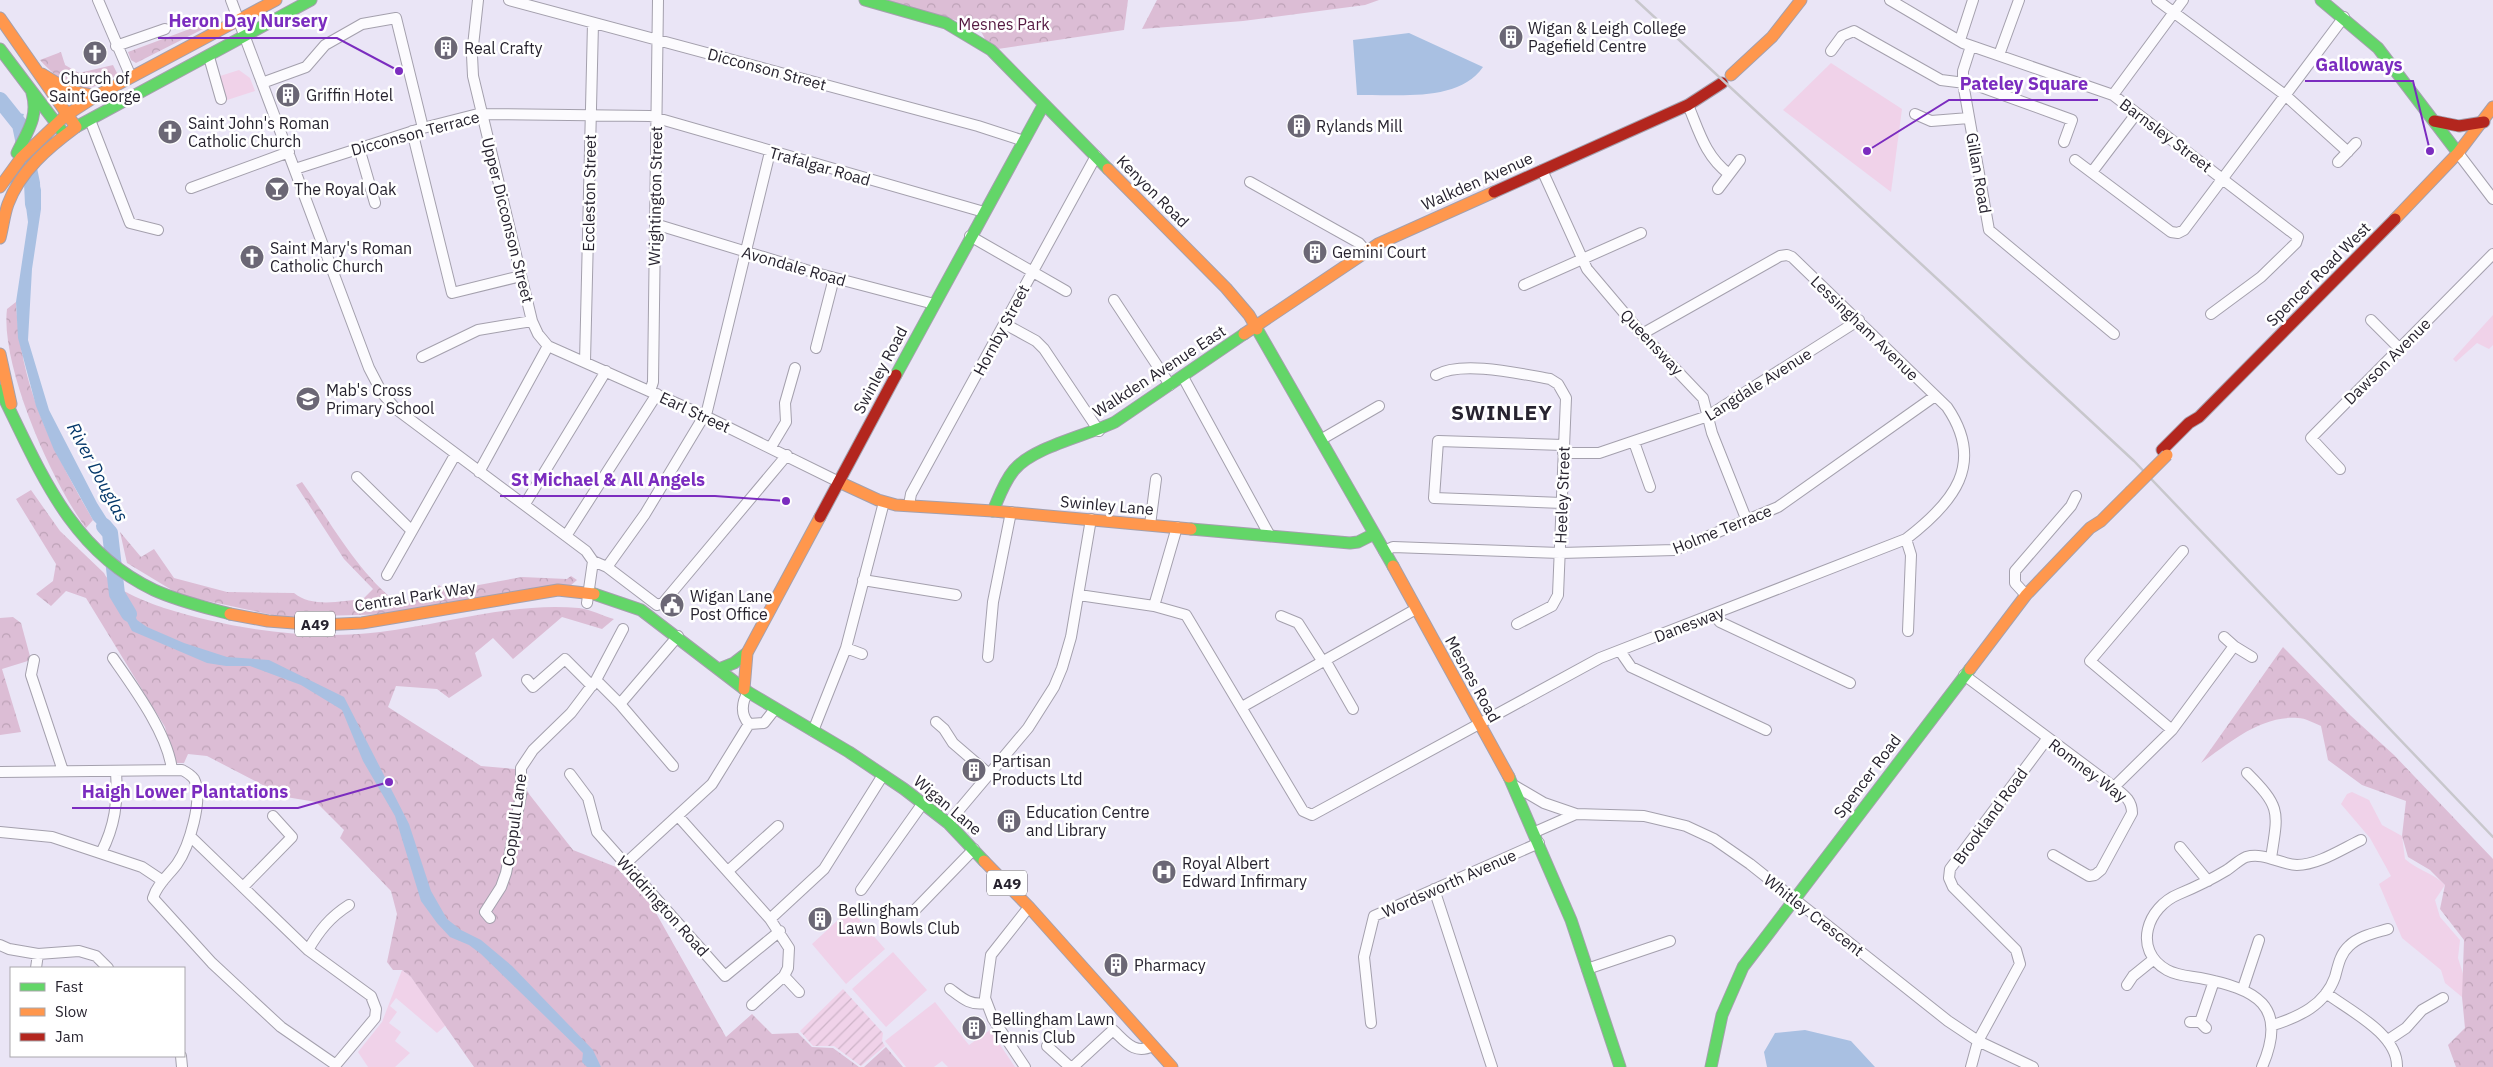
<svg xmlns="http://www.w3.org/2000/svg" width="2493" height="1067" viewBox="0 0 2493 1067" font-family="'IBM Plex Sans',sans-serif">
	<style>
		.green { fill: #f0d2e9 }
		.forest { fill: url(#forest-crowns) }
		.garden { fill: url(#garden-furrows) }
		.water { fill: #a9c0e2 }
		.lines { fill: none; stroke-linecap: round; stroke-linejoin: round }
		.river { stroke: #a9c0e2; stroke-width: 16 }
		.street-casing { stroke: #a4a0ad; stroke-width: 12 }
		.fast-casing { stroke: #a4a0ad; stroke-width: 13 }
		.slow-casing { stroke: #a4a0ad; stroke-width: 13 }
		.jam-casing { stroke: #a4a0ad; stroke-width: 13 }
		.street { stroke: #fcfbfe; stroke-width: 10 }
		.fast { stroke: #63d668; stroke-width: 11 }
		.slow { stroke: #ff974d; stroke-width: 11 }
		.jam { stroke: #b3261e; stroke-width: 11 }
		.rail { stroke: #c8c7cc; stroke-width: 2.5 }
		.slow-bridge-casing { stroke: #a4a0ad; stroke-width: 13; stroke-linecap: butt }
		.slow-bridge { stroke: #ff974d; stroke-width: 11 }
		.labels { text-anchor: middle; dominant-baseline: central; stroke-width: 5; stroke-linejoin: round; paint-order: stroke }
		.shield { fill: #fff; stroke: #68656d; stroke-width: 1 }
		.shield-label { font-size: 15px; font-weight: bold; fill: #27232f }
		.park-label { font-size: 16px; fill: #551941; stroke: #fff }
		.poi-label { font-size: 16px; fill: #27232f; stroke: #fff; text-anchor: start }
		.street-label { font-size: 16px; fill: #27232f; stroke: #fff }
		.water-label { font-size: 18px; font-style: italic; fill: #06396b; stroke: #fff }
		.district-label { font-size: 21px; font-weight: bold; letter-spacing: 1px; fill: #27232f; stroke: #fff }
		.leader { fill: none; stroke: #7b2cbf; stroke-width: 2 }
		.callout-dot { fill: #7b2cbf; stroke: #fff; stroke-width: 2 }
		.callout-label { font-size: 18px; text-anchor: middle; font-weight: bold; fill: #7b2cbf; stroke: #fff; stroke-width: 5; stroke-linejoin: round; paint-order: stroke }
	</style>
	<defs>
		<pattern id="forest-crowns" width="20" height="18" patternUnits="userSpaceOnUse" patternTransform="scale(1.25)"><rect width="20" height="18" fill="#dcbdd5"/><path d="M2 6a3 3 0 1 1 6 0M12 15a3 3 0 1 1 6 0" fill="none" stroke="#bda2b7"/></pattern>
		<pattern id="garden-furrows" width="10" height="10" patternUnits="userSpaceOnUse" patternTransform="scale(1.25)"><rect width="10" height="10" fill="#f0d2e9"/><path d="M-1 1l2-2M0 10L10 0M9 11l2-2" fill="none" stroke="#ceb4c8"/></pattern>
	</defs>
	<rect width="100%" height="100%" fill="#eae5f6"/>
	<!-- green -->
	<path class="green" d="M1831,63L1902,109L1891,192L1783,110Z
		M239,70L250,78L255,91L224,101L217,77Z
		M2493,315V345L2489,349L2477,343L2456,362L2453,359Z
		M2352,792L2369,800L2382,825L2402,836L2405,859C2417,870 2434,873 2445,885L2435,900L2440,917L2460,940L2458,958L2464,977L2462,997L2445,983L2441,970L2402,938L2379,884L2391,876L2370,838L2341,804L2347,794Z
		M850,909L885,949L846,984L812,944Z
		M893,952L927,990L886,1027L852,989Z
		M402,970L411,977L446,1025L437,1033L396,998L390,1006L397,1012L389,1023L401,1032L395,1041L410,1053L395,1067H368L358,1052L382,1022Z
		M935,1002L969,1045L990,1030L1015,1067H948L942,1061L934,1067H906L885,1041Z"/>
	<!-- forest -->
	<path class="forest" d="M878,0H1128L1124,30L991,50L978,26Z
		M1157,0H1379L1365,5L1243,21L1142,29Z
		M203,24L205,28L136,63L131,60L128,52Z
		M61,52L65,65L79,73L113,65L118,75C109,79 98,87 88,88C70,91 51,72 40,60Z
		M16,302C20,388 52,448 93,520L86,528C52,483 0,365 7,309Z
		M302,482C330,521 359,575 398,603L427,598L439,585L446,591L522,577L567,579L571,576L577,580L570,586L394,614L281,617L180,595L127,563L120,532L141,557L154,549L174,578L227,592L294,593C312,608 341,601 363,599L373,589L344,559L296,485Z
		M31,490L60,531L104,573C111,589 147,602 164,608C231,629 311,641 380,632C446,624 511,602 579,608C590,609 603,616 614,619L602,629L562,617L513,659L493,638L475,653L482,676L449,698L437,689L396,686L388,707L481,766L515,769L529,794L573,850L616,867L652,906L726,1037L752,1014L772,1034L798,1033L812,1047L833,1048L859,1067H474L411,977L402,970H393L387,962L397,914L391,891L340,838L344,830L316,802L286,797L207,756L188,754L184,763H177L173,760L165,727L86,598L66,591L51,606L36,594L53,581L56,564L16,499Z
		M13,617L21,623L31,660L2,669L21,732L0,735V618Z
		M2283,647L2350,715L2394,755L2493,859V1067H2456L2448,1045L2465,1028L2462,997L2464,940L2440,909L2445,885L2430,870L2408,857L2402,836L2406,801L2362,785L2328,760L2321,726C2314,723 2305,718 2298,718C2261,715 2229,743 2201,763Z
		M886,1047L903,1067H864Z"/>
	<!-- garden -->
	<path class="garden" d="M843,989L883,1033L882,1041L885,1046L861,1066L834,1046H813L800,1031Z"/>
	<!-- water -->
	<path class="water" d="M1409,33L1483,67C1458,103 1397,94 1357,95L1353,40Z
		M0,94L17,113L24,114L19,128L0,105Z
		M37,176L41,190V209L32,269L28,340L49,410L97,503L109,522L119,554L109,545L105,532L93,520L54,450L36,406L18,338L16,302L28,222L25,199L27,190Z
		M123,593L137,620L147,627L184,643L227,657L269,660L344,697L409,824L431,891L447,919L461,930L481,940L512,966L593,1050L601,1067H587L582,1062L583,1053L481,954L469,945L450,937L437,923L421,901L395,816L363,761L342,710L301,685L250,666H226L207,663L132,631L114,596Z
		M1805,1030L1851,1041L1875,1067H1767L1764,1052L1775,1033Z"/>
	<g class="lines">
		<!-- river -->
		<path class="river" d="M0,100L20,125L32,183L33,204
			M104,526L110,533L117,594L129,614"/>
		<defs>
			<path id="street" d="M98,0L131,77
				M231,0L369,368L382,393L396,409L566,536L586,551L593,561L607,567L657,605L663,603L787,455
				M478,0L472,55L473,76L532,321L538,334L548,346L705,416L839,482
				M509,0L978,126L1024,141
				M1890,0L1963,43L2113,95L2298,237L2296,243L2261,277L2211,314
				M2157,0L2285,95L2348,152
				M1960,40L1973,0
				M116,46L165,29
				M1971,46L1963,71V83L1989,230L2114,334
				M1831,51L1842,36L1854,31L1941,80L1973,84L2072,120L2064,142
				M1999,55L2019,0
				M209,57L221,99
				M262,83L306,67L325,45L362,24L396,18L423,128
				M2113,95L2183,0
				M1688,105C1699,131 1705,156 1729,174
				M1915,114L1931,121L1969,118
				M90,120L130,223L158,230
				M412,131L452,293L521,276
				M359,148L375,203
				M2458,153L2493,199
				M2075,160L2171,232L2178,233L2184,230L2344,17
				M2338,162L2356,143
				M295,169L423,128L478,114L650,116L984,212
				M1542,170L1587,269L1642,334L1703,398L1712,433L1747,521
				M2092,172L2136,114
				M1250,182L1359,243L1366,251
				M191,188L289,152
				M1718,189L1740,160
				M655,224L816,273L934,304
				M970,236L1066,291
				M1524,285L1641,233
				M1114,300L1170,385
				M2371,320L2399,348
				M1005,324L1036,341L1044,349L1099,431
				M816,348L834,278
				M422,357L478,330L532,321
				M585,362L593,23
				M1436,375C1462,360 1521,374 1550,379L1558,384L1566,398L1558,595L1552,606L1517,624
				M1183,377L1270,536
				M650,391L653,382L658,0
				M1322,439L1379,406
				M1634,442L1650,487
				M771,447L786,422L785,403L795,368
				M1563,453H1599L1708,416L1859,320
				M2340,469L2311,438L2493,254
				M479,472L548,346
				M357,477L412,531
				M1562,503L1434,498L1438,441L1563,445
				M525,504L606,371
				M909,505L911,494L1096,156
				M1150,525L1156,479
				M566,536L657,394
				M1906,539L1911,555L1908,631
				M1384,551L1393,547L1560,553L1675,550L1778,507L1935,396
				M607,567L645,514L707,411L770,152
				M387,575L455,455
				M863,580L956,595
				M1079,595L1154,606L1186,615L1303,811L1312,815L1600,658L1906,539C1953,503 1986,464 1947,407L1792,257L1787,255L1780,256L1642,334
				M2026,595L2015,583V571L2071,506L2076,496
				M587,603L593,561
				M1154,606L1177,527
				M1714,615L1720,622L1850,683
				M1281,616L1298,623L1323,662
				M2224,637L2234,646
				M846,648L862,654
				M1620,651L1631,667L1766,730
				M988,657L993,602L1011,512
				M113,658C134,688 168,734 172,770
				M34,660L31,675L63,771
				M1325,660L1353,709
				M1964,675L2114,787C2124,795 2132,800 2132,813L2101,870L2095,875L2089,876L2053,855
				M527,680L533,687L565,659L592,686
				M596,680L620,704L673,766
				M748,692C742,702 740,714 749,724L764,723L775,709
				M620,704L678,636
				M1242,707L1416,609
				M936,722L944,729L953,743L989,774
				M2172,730L2090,661L2183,551
				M813,731L846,648L884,502
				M0,772L182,770C186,772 191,775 194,779C204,798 189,847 177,864C169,875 157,884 153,898L212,963L281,1027L336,1065
				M2247,773C2282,808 2278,812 2271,858
				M570,774L588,798L597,832L725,976L780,931
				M1515,786L1544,803L1576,814L1644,816L1686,826L1714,839L1750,864L1948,1021L1978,1041L2033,1067
				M2114,787L2172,730L2234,646L2252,657
				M678,816L770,919L789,948L788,968L784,976L752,1005
				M948,823L1028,728L1054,687L1062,668L1071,637L1091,519
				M0,832L52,837L142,867L163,881
				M1535,832L1576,814
				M191,837L308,950L371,996L376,1009L375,1018L334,1067
				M2180,847L2208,881
				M101,853C115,826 118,802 116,772
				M625,864L712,784L749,724
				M728,871L778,826
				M243,887L292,837L273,816
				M1434,889L1492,1067
				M861,890L923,803
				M913,912L974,849
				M490,918L485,912L501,887L506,873L521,795V768L533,750L571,713L596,680L623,629
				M770,919L824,869L883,775
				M0,945L9,949L38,954L79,951L96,956L108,968
				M308,950C319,931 330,917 349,905
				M36,968L38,954
				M1587,969L1670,941
				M784,976L799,992
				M2127,985L2133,976L2154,959
				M2243,988L2259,940
				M950,989C962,998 970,1006 986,1003
				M2326,993C2350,1011 2398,1034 2397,1067
				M2190,1022H2200L2206,1028
				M2200,1022L2214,981
				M1371,1023L1364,957L1374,916L1539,843
				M2273,1025C2299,1017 2325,1005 2335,977C2338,966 2340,954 2349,946C2359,936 2375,933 2388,929
				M2388,1040L2406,1028L2422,1010L2443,998
				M1047,1046L1070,1067
				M181,1056L182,1067
				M1025,1067L993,1019L985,998L991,955L1029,907
				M1073,1067L1113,1030C1126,1042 1134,1055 1153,1046
				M1971,1067L1978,1041L2020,964L2016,950L1953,887L1949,878L1950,869L2047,739
				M2262,1067C2289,1005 2256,989 2200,978C2189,976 2178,976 2167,970C2132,950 2147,907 2179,894C2196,887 2212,879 2227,870C2233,866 2239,860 2246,857C2264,852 2279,864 2297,865C2318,865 2342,849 2361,840"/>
			<path id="fast" d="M865,0L946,23L991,50L1108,169
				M2321,0L2378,48L2458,153
				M0,49L65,135
				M76,127L311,0
				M17,153C27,132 39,117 32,93
				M1257,329L1393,566
				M896,375L1044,104
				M0,390C39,468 69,550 154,590C178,601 204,607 230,614
				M993,511C999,497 1004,482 1014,470C1033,447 1086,436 1115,422L1244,334
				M1191,529L1350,543L1358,542L1374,534
				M594,594L641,610L748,692L849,752L904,789L948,823L984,861
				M719,669L734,663L747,653
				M1509,777L1571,920L1620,1067
				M1711,1067L1722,1015L1743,967L1970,669"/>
			<path id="slow" d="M0,18L76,127C49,147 20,171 8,204C4,215 3,227 0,238
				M42,74L70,91L96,96
				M1731,75L1772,37L1801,0
				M68,114L96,96L276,0
				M1108,169L1226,288L1249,315L1257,329
				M0,187L21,158L65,116
				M2395,219L2458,153L2493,107
				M1244,334L1378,244L1494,192
				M0,354L11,404
				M839,482L878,500L896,505L993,511L1191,529
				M1393,566L1509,777
				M230,614L268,621L320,625L362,623L558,590L594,594
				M1970,669L2026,595L2090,528L2101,521L2130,492
				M744,689L747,653L820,517
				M984,861L1029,907L1172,1067"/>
			<path id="jam" d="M2434,121L2459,126L2484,122
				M1494,192L1688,105L1722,83
				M2162,450L2189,423L2199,417L2395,219
				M820,517L896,375"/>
		</defs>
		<!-- street casing -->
		<use href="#street" class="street-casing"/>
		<!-- fast casing -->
		<use href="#fast" class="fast-casing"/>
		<!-- slow casing -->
		<use href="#slow" class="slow-casing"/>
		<!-- jam casing -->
		<use href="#jam" class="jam-casing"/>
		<!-- street -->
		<use href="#street" class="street"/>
		<!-- fast -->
		<use href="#fast" class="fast"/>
		<!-- slow -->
		<use href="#slow" class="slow"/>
		<!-- jam -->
		<use href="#jam" class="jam"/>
		<!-- rail -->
		<path class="rail" d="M1636,0L2134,461L2493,837"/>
		<defs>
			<path id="slow-bridge" d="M2130,492L2167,455"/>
		</defs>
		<!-- slow-bridge casing -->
		<use href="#slow-bridge" class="slow-bridge-casing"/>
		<!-- slow-bridge -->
		<use href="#slow-bridge" class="slow-bridge"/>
	</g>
	<!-- icons -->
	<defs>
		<symbol id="building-disc" viewBox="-11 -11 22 22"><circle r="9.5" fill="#6b6775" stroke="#fff"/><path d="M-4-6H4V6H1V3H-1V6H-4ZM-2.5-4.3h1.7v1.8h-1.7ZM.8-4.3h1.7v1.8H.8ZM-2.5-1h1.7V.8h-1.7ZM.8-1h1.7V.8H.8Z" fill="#fff"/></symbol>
		<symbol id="church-disc" viewBox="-11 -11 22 22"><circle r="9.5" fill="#6b6775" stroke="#fff"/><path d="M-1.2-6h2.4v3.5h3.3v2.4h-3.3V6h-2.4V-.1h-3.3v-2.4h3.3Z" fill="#fff"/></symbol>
		<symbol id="bar-disc" viewBox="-11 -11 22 22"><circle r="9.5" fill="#6b6775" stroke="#fff"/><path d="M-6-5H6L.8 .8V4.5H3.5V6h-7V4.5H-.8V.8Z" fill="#fff"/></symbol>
		<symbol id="school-disc" viewBox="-11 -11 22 22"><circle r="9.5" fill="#6b6775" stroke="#fff"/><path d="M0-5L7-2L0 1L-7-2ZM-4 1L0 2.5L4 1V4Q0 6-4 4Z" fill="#fff"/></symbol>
		<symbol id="civic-disc" viewBox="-11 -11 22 22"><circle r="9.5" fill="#6b6775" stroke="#fff"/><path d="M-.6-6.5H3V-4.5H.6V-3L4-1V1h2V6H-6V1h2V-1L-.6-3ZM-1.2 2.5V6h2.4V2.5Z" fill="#fff"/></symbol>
		<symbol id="hospital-disc" viewBox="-11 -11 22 22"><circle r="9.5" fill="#6b6775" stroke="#fff"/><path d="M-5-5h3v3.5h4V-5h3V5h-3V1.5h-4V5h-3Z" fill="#fff"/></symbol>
	</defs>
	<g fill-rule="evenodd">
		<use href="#building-disc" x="1497" y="23" width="28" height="28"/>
		<use href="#building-disc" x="432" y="34" width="28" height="28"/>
		<use href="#church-disc" x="81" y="39" width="28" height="28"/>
		<use href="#building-disc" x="274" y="81" width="28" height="28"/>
		<use href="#building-disc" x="1285" y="112" width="28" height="28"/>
		<use href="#church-disc" x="156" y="118" width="28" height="28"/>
		<use href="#bar-disc" x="263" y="175" width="28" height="28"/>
		<use href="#building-disc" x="1301" y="238" width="28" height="28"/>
		<use href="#church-disc" x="238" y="243" width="28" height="28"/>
		<use href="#school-disc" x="294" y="385" width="28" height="28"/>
		<use href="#civic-disc" x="658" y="591" width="28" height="28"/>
		<use href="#building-disc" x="960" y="756" width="28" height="28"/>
		<use href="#building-disc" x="995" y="807" width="28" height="28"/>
		<use href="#hospital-disc" x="1150" y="858" width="28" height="28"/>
		<use href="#building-disc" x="806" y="905" width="28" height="28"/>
		<use href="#building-disc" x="1102" y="951" width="28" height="28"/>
		<use href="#building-disc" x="960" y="1014" width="28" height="28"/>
	</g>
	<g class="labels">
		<!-- shield labels -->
		<g class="shield">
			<rect x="295" y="611.5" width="40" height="25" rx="4"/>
			<rect x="987" y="870.5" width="40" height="25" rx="4"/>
		</g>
		<g class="shield-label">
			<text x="315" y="624">A49</text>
			<text x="1007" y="883">A49</text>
		</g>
		<!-- park labels -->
		<g class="park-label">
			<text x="1004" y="24">Mesnes Park</text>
		</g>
		<!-- poi labels -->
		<g class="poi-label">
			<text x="1528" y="28">Wigan &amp; Leigh College<tspan x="1528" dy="18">Pagefield Centre</tspan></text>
			<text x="464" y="48">Real Crafty</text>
			<text x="95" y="78" text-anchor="middle">Church of<tspan x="95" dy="18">Saint George</tspan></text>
			<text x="306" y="95">Griffin Hotel</text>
			<text x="188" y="123">Saint John's Roman<tspan x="188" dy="18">Catholic Church</tspan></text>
			<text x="1316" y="126">Rylands Mill</text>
			<text x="294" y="189">The Royal Oak</text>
			<text x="270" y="248">Saint Mary's Roman<tspan x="270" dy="18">Catholic Church</tspan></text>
			<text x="1332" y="252">Gemini Court</text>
			<text x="326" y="390">Mab's Cross<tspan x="326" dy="18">Primary School</tspan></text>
			<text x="690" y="596">Wigan Lane<tspan x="690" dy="18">Post Office</tspan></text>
			<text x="992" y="761">Partisan<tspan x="992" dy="18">Products Ltd</tspan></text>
			<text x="1026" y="812">Education Centre<tspan x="1026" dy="18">and Library</tspan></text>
			<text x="1182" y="863">Royal Albert<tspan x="1182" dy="18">Edward Infirmary</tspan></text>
			<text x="838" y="910">Bellingham<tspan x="838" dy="18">Lawn Bowls Club</tspan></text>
			<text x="1134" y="965">Pharmacy</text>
			<text x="992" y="1019">Bellingham Lawn<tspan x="992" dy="18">Tennis Club</tspan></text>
		</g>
		<!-- street labels -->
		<g class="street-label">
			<text transform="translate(767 69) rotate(15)">Dicconson Street</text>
			<text transform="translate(415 133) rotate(-15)">Dicconson Terrace</text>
			<text transform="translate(2166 135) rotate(37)">Barnsley Street</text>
			<text transform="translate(820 166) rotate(16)">Trafalgar Road</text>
			<text transform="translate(1979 173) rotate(80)">Gillan Road</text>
			<text transform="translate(1477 181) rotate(-24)">Walkden Avenue</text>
			<text transform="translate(1153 191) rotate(45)">Kenyon Road</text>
			<text transform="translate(589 193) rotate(-89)">Eccleston Street</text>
			<text transform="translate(655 196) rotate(-89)">Wrightington Street</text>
			<text transform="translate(508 220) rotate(76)">Upper Dicconson Street</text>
			<text transform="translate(794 266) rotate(16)">Avondale Road</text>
			<text transform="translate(2318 274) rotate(-45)">Spencer Road West</text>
			<text transform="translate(1865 328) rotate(44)">Lessingham Avenue</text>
			<text transform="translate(1001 330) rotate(-62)">Hornby Street</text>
			<text transform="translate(1652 342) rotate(47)">Queensway</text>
			<text transform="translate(2387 361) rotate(-45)">Dawson Avenue</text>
			<text transform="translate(880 370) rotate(-62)">Swinley Road</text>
			<text transform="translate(1159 371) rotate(-33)">Walkden Avenue East</text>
			<text transform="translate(1758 384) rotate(-32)">Langdale Avenue</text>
			<text transform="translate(695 412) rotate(25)">Earl Street</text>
			<text transform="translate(1562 495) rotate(-88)">Heeley Street</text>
			<text transform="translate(1107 505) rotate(5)">Swinley Lane</text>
			<text transform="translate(1722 529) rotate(-22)">Holme Terrace</text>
			<text transform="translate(415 596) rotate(-9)">Central Park Way</text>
			<text transform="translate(1689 624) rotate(-21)">Danesway</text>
			<text transform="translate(1473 679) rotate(61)">Mesnes Road</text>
			<text transform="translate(2088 770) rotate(37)">Romney Way</text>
			<text transform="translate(1867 776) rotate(-53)">Spencer Road</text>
			<text transform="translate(948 805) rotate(40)">Wigan Lane</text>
			<text transform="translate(1990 816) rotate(-54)">Brookland Road</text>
			<text transform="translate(514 820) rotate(-82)">Coppull Lane</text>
			<text transform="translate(1449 883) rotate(-24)">Wordsworth Avenue</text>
			<text transform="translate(663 906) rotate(48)">Widdrington Road</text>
			<text transform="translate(1814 915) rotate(38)">Whitley Crescent</text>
		</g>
		<!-- water labels -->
		<g class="water-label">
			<text transform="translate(98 472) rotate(62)">River Douglas</text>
		</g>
		<!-- district labels -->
		<g class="district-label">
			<text x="1502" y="412">SWINLEY</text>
		</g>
	</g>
	<!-- callouts -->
	<path class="leader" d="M399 71L337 38H158M2430 151L2413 81H2305M1867 151L1949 100H2098M786 501L715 496H500M389 782L298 808H72"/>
	<g class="callout-dot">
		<circle cx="399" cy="71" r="5"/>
		<circle cx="2430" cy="151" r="5"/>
		<circle cx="1867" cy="151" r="5"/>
		<circle cx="786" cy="501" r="5"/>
		<circle cx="389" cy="782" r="5"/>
	</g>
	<g class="callout-label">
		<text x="248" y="27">Heron Day Nursery</text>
		<text x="2359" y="71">Galloways</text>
		<text x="2024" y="90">Pateley Square</text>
		<text x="608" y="486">St Michael &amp; All Angels</text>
		<text x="185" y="798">Haigh Lower Plantations</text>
	</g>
	<!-- legend -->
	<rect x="10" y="967" width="175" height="90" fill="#ffffff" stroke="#a9a7ac"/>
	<rect x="20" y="983" width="25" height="8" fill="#63d668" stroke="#a9a7ac"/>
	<text x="55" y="992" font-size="15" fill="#27232f">Fast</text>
	<rect x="20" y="1008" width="25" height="8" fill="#ff974d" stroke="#a9a7ac"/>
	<text x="55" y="1017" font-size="15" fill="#27232f">Slow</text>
	<rect x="20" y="1033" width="25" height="8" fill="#b3261e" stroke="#a9a7ac"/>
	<text x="55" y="1042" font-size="15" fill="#27232f">Jam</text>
</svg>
